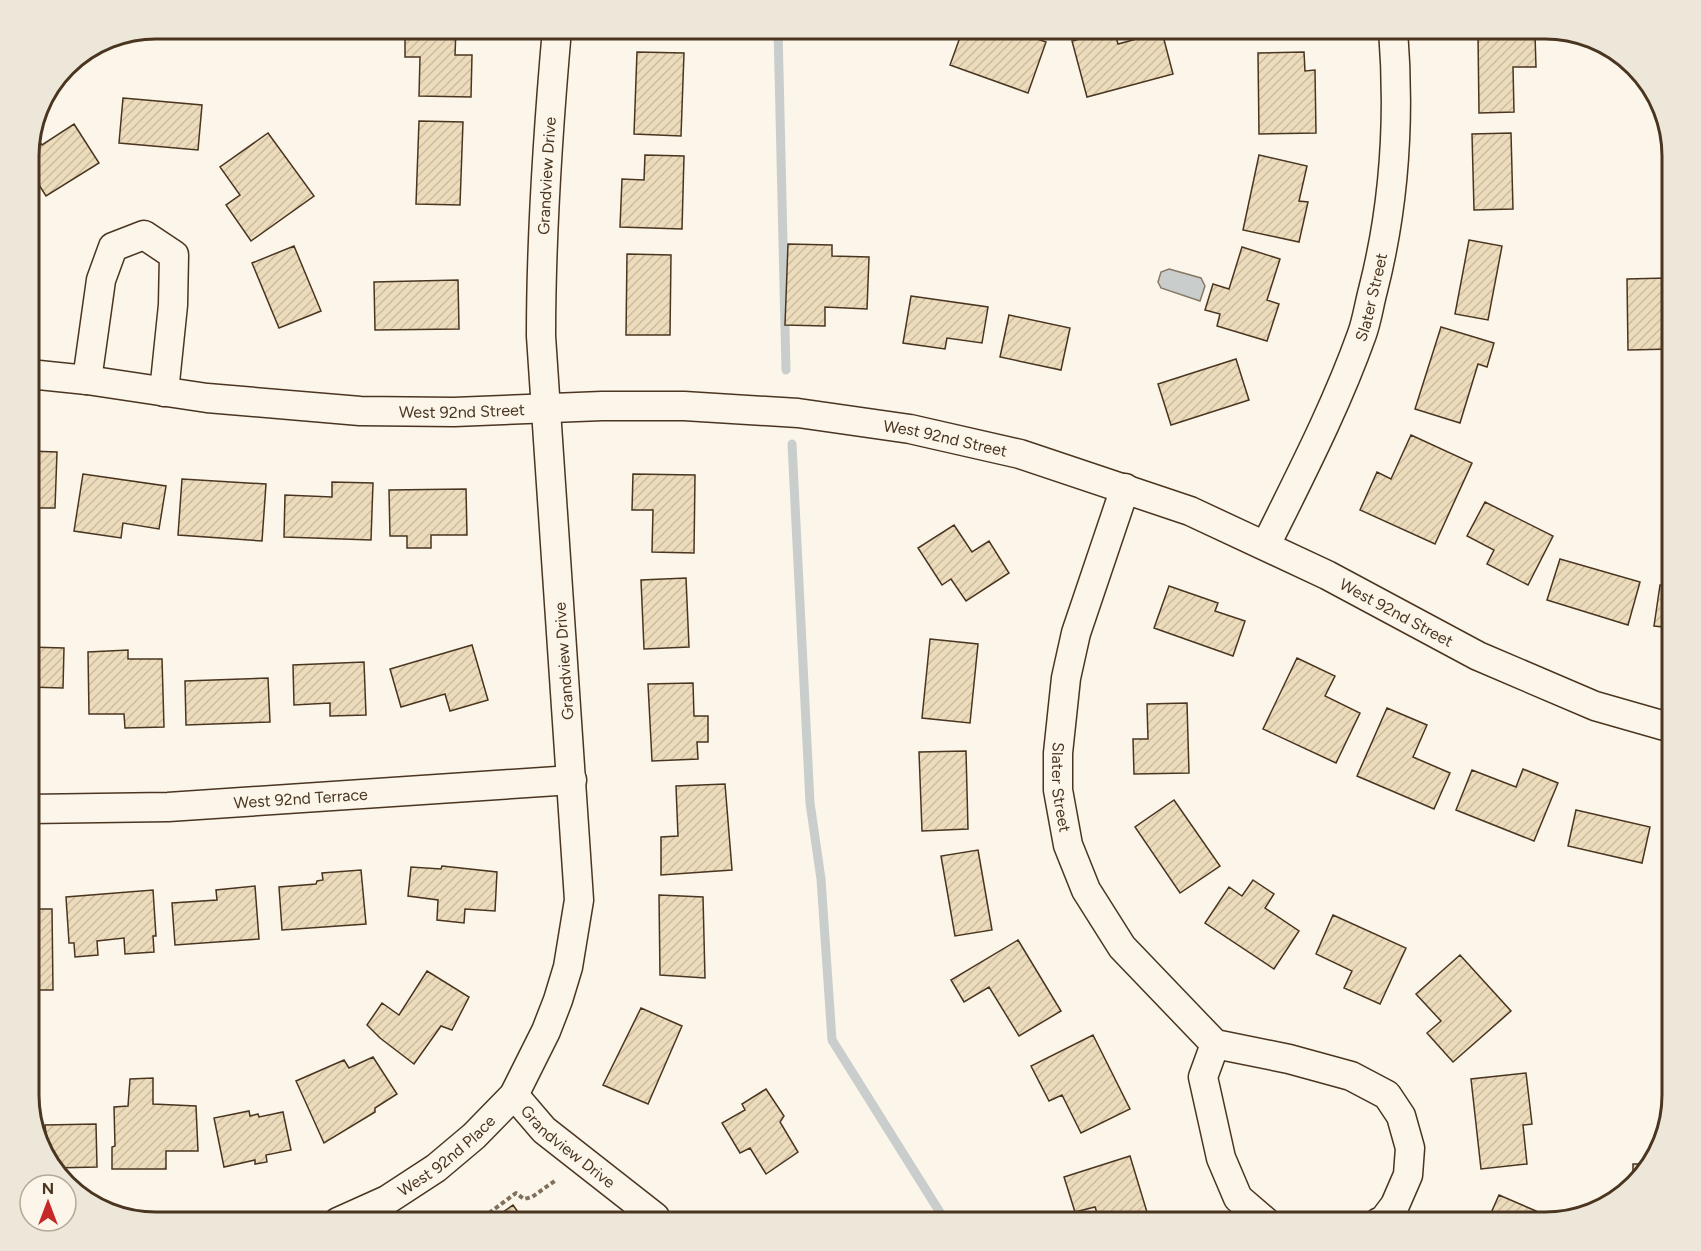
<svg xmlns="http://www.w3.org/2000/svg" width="1701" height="1251" viewBox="0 0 1701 1251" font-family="Figtree,sans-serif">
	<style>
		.water { fill: #c9cecd; stroke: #887966; stroke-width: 1.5 }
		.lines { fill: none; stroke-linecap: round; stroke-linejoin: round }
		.stream { stroke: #c9cecd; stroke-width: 9 }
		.building { fill: url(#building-hatch); stroke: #4a3520; stroke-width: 1.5 }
		.minor-casing { stroke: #4a3520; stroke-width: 31 }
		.path { stroke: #7f6f5c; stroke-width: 4; stroke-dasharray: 4.5 3; stroke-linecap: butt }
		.minor { stroke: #fbf6e9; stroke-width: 28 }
		.labels { text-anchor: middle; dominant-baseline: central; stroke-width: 4.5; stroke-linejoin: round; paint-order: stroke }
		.street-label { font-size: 16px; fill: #4a3520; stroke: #fbf6e9 }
		.rim { fill: none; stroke: #4a3520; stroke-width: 3 }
	</style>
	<defs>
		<pattern id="building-hatch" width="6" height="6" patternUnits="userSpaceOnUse" patternTransform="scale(1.5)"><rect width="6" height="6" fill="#ecdcbc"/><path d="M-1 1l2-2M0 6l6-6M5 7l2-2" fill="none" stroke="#ccbda1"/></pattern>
	</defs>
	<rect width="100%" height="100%" fill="#fbf6e9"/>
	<!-- water -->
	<path class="water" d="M1169,269L1201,278L1205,286L1200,301L1161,288L1158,282L1161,272Z"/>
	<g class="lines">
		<!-- stream -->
		<path class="stream" d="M778,29L786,370
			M792,444L810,803L821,879L832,1040L946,1222"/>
	</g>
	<!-- building -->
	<path class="building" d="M405,29H456L455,55H472L471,97L419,96L420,57H405Z
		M640,29H700V31Z
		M963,29H979L1003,37L1006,29H1009L1046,42L1028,93L950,65Z
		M1114,30L1118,44L1162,32L1173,74L1087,97L1072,41Z
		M1478,35H1535L1536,67H1513L1514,112L1479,113Z
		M637,52L684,53L681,136L634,134Z
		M1304,52L1305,71L1315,70L1316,133L1259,134L1258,53Z
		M123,98L202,105L198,150L119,143Z
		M419,121L463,122L460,205L416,204Z
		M74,124L99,163L46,196L29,169L30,142L37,138L42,145Z
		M268,133L314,196L251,241L226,205L240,195L220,167Z
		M1511,133L1513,209L1474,210L1472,134Z
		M645,155L684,156L682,229L620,227L622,179L644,180Z
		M1259,155L1307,166L1299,201L1308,202L1299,242L1243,230Z
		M1469,240L1502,246L1488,320L1455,314Z
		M788,244L832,245V256L869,257L867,309L825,307V326L785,325Z
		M294,246L321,311L279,328L252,263Z
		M1242,247L1280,259L1267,300L1279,304L1267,341L1217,326L1220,314L1205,310L1213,284L1229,289Z
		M627,254L671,255L670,335H626Z
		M1666,278L1667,313H1672V349L1628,350L1627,279Z
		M458,280L459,329L375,330L374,282Z
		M911,296L988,307L982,343L947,338L945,349L903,343Z
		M1009,315L1070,328L1061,370L1000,357Z
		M1441,327L1494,343L1487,367L1478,364L1460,423L1415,409Z
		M1236,359L1249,400L1171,425L1158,384Z
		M1672,401V414L1666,410Z
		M1411,435L1472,463L1435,544L1360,510L1377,472L1391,479Z
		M29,451L57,452L55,508H29Z
		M83,474L166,486L159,529L123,523L121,538L74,531Z
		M633,474L695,475L694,553L652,552L653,510H632Z
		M182,479L266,484L262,541L178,535Z
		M332,482L373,483L371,540L284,537L285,495L332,497Z
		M466,489L467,535H431V548H407V536H390L389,490Z
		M1485,502L1553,536L1528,585L1487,564L1494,550L1467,536Z
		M954,525L972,552L989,541L1009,573L966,601L951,579L942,585L918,548Z
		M1560,559L1640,582L1628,625L1547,600Z
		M686,578L689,647L644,649L641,580Z
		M1660,585L1672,586V628L1654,626Z
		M1169,586L1218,603L1215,611L1245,621L1233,656L1154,628Z
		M930,639L978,644L970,723L922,718Z
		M472,645L488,700L450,711L445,694L401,707L390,669Z
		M29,647L64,648L63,688L29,687Z
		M128,650V659H162L164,727L125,728L124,714H89L88,652Z
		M1297,658L1335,676L1325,696L1360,713L1336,763L1263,729Z
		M364,662L366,715L330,716V703L294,705L293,665Z
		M268,678L270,722L186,725L185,681Z
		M693,683L694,716H708V742H697L698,759L652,761L648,684Z
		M1187,703L1189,773L1134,774L1133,739H1148L1147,704Z
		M1387,708L1427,725L1413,757L1450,773L1434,809L1357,776Z
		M966,751L968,829L922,831L919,752Z
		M1523,769L1558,783L1534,841L1456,810L1472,770L1516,787Z
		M725,784L732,870L661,875V837L678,836L676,786Z
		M1174,800L1220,866L1180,893L1135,827Z
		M1576,810L1650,827L1642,863L1568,846Z
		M1672,828V871L1667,870Z
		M978,850L992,930L955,936L941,856Z
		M442,866L497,872L495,911L465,909L464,923L437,920L438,900L408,896L411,867L441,869Z
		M361,870L366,924L282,930L279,887L316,884L317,881L323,880L322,873Z
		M1253,880L1274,894L1265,908L1299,931L1274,969L1205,923L1229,887L1242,896Z
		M255,886L259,939L175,945L172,903L217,900L216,890Z
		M153,890L156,936H153L154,952L125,954L124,938L97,941L98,955L75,957L74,943H69L66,897Z
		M659,895L703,897L705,978L660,975Z
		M29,909H52L53,990H29Z
		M1333,915L1406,948L1380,1004L1344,988L1352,971L1316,954Z
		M1018,940L1061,1011L1019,1036L989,987L964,1002L951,980Z
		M1460,955L1511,1011L1453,1062L1427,1033L1441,1021L1416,994Z
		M427,971L469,997L452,1030L441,1026L414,1064L380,1038L367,1025L382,1003L399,1015Z
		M641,1008L682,1026L648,1104L603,1085Z
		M1093,1035L1130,1109L1081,1133L1062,1095L1049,1101L1031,1066Z
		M373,1057L397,1094L375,1108V1112L324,1143L296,1081L344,1060L349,1068Z
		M1526,1073L1532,1124L1523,1125L1527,1164L1481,1169L1471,1079Z
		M153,1078V1104L196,1106L198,1151H166V1169H112V1147L115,1146L114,1107L128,1106L130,1079Z
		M766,1089L784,1116L780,1122L798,1152L766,1174L750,1148L740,1153L722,1123L745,1110L742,1104Z
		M249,1111L250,1116L258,1114L259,1117L283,1112L291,1150L266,1155L267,1162L255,1164V1160L224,1167L214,1118Z
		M96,1124L97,1167L55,1168L42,1152L37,1134H46L45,1125Z
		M1130,1156L1150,1222H1100L1095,1207L1075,1212L1064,1177Z
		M1633,1164H1649L1646,1173L1633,1183Z
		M1499,1195L1536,1211L1532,1222H1487Z
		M513,1205L525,1222H489Z"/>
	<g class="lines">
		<defs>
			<g id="minor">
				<path id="s1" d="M29,374L87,380L207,398L360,411L454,412L602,406H684L798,413L910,429L1020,454L1190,511L1327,575L1478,656L1595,706L1672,728"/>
				<path d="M87,380L101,280L113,247L144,235L174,255L173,305L164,392"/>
				<path id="s2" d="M1125,488L1076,633L1066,678L1058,753V790L1068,845L1086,890L1122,947L1215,1044L1289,1059L1351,1076L1387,1095L1401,1116L1410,1148L1408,1175L1395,1205L1383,1221L1379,1222"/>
				<path id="s3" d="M1266,545C1300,476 1336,407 1362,334C1367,320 1369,305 1373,290C1395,204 1400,117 1393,29"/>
				<path id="s4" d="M29,809L168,807L572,780"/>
				<path d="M1215,1044L1203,1077L1221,1158L1238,1198L1266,1222"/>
				<path id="s5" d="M514,1095L544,1130L655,1217"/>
				<path id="s6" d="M338,1222L387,1200L436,1168L474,1136L514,1095L546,1031L558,1000L568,967L579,900L541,336C541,233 548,131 557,29"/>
			</g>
		</defs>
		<!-- minor casing -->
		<use href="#minor" class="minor-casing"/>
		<!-- path -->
		<path class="path" d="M477,1222L516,1193L524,1199L532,1197L556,1180"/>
		<!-- minor -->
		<use href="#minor" class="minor"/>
	</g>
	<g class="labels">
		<!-- street labels -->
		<g class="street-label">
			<text stroke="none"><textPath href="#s6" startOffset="1152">Grandview Drive</textPath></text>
			<text stroke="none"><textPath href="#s3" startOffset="270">Slater Street</textPath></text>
			<text stroke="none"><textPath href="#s1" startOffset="435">West 92nd Street</textPath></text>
			<text stroke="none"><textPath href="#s1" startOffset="921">West 92nd Street</textPath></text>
			<text stroke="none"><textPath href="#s1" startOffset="1407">West 92nd Street</textPath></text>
			<text transform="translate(564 661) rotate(-94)">Grandview Drive</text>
			<text stroke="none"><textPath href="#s2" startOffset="309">Slater Street</textPath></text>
			<text stroke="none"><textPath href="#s4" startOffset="272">West 92nd Terrace</textPath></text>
			<text stroke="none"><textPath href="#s5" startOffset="75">Grandview Drive</textPath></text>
			<text stroke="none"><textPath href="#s6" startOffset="128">West 92nd Place</textPath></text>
		</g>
	</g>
	<!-- crop -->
	<path d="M0 0H1701V1251H0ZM156 39H1545A117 117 0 0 1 1662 156V1095A117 117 0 0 1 1545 1212H156A117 117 0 0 1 39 1095V156A117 117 0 0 1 156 39Z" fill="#ede7d9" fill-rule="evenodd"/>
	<path class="rim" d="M156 39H1545A117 117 0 0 1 1662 156V1095A117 117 0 0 1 1545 1212H156A117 117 0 0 1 39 1095V156A117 117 0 0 1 156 39Z"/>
	<!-- north arrow -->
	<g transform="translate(48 1203)"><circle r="28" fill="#fbf6e9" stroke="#b4a999" stroke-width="1.5"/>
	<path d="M0-4.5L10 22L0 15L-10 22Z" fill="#c62828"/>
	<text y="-9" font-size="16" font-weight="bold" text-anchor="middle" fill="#4a3520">N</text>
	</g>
</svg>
